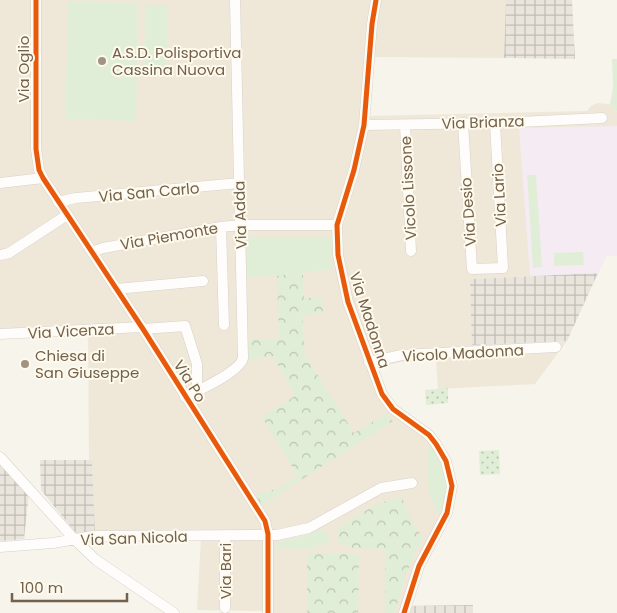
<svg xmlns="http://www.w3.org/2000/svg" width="617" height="613" viewBox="0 0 617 613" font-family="Poppins,sans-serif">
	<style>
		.residential { fill: #efe8d9 }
		.industrial { fill: url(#industrial-grid) }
		.education { fill: #f5ebf2 }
		.grass { fill: #e1eed7 }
		.park { fill: url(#park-crowns) }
		.garden { fill: url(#garden-dots) }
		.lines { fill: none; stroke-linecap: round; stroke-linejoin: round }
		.minor-casing { stroke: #d6d1ca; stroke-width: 11 }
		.minor { stroke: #fefdfc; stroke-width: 10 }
		.cycleway-casing { stroke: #fefaed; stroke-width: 8 }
		.cycleway { stroke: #e8590c; stroke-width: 5 }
		.poi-dot { fill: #a29484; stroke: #fefaed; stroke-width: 2 }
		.labels { text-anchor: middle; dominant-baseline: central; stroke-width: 4; stroke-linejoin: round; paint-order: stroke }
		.poi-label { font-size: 15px; fill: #74614c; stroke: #fefaed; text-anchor: start }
		.street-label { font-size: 15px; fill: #74614c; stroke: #fefaed }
	</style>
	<defs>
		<pattern id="industrial-grid" width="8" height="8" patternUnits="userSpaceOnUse" patternTransform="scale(1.25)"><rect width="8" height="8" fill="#e9e5dc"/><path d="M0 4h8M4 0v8" fill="none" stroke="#c1bdb5"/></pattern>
		<pattern id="park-crowns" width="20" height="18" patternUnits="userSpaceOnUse" patternTransform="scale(1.25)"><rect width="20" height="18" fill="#e1eed7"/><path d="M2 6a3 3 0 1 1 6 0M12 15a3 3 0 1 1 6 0" fill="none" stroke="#bbc4b1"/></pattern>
		<pattern id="garden-dots" width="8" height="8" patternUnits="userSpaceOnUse" patternTransform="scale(1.25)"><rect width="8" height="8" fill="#e1eed7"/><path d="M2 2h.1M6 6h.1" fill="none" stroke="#bbc4b1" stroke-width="1.8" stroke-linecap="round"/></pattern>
	</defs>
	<rect width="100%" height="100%" fill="#f6f4eb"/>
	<!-- residential -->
	<path class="residential" d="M0,0H376L364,125L337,225L338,255L382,394L431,440L450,496L402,613H269L264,611L197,610L201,539L95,535L92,461L89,460L88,334L0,332Z
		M378,0H506L504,58L371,57Z
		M597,103L610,104L617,112V256H606L598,273L470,279L473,345L567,341L535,384L438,389L436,361L401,362L392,364L378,371L352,300L342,253L341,226L369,116L587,111L591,106Z"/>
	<!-- industrial -->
	<path class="industrial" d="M506,0H572L575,59L504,58Z
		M598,273L567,341L472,345L470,279Z
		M40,460H92L95,535L79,537L41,490Z
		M0,461L29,492L24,539L0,541Z
		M473,605V613H405L407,606Z"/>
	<!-- education -->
	<path class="education" d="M617,126V256H606L598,273L530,276L519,128Z"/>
	<!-- grass -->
	<path class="grass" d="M68,1L138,3L136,121L65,119Z
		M145,5H168L166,74L144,73Z
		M612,59H617V112L610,104L613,88Z
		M527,175H536L542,267L533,268Z
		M246,238H331V258L334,269L277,276L247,277Z
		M583,252L584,265L554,266V253Z
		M429,442C448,472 452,481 441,516C424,495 426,468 429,442Z
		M321,529L326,533H328L329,544L316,545L315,549L275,548L277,542L301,537Z"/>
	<!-- park -->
	<path class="park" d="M303,272L304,298H322L323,313L302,315L305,355L354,433L385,414L393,421L262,505L255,495L279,488L298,476L262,417L295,396L273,356L248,361L249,340L279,339L277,276Z
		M401,496L415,527L423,538C410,562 401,587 395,613H385V549L350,548V545L337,544L338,535L340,534L337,528L375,505Z
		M307,553L359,554L358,613H307Z"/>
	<!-- garden -->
	<path class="garden" d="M448,388V403L426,405L425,390Z
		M499,450L500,474L480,475L479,451Z"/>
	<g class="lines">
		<defs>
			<path id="minor" d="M36,0V149L39,170L43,178L143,329L265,521L268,534V613
				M376,0L372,24L364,125L354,170L337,225L338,255L348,302L382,394L393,409L429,435L436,444L446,461L452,486L447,513L419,566L404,613
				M463,123L472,269L503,268L495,123
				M364,125L495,123L602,118
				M405,125L411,251
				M0,183L43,178
				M58,202L76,198L239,183
				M221,227L224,325
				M92,252L103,248L221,227L241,225H337
				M0,255L9,253L67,215
				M116,289L203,281
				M143,329L185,326L197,364V384L200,390
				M0,334L142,327
				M369,362L402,355L556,347
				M185,397C199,390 240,372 243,358L235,0
				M0,457L75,540L96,560L174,613
				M225,535V608
				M0,547L53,543L93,536L277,535L309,528L381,488L412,483"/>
		</defs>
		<!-- minor casing -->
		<use href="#minor" class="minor-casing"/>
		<!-- minor -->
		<use href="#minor" class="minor"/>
		<defs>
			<path id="cycleway" d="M36,0V149L39,170L43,178L143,329L265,521L268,534V613
				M376,0L372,24L364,125L354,170L337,225L338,255L348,302L382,394L393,409L429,435L436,444L446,461L452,486L447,513L419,566L404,613"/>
		</defs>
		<!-- cycleway casing -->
		<use href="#cycleway" class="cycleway-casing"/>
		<!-- cycleway -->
		<use href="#cycleway" class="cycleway"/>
	</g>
	<!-- markers -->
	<g class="poi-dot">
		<circle cx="102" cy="61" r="5"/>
		<circle cx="25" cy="364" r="5"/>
	</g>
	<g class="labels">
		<!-- poi labels -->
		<g class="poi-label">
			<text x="112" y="52">A.S.D. Polisportiva<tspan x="112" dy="17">Cassina Nuova</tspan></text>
			<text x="35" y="355">Chiesa di<tspan x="35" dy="17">San Giuseppe</tspan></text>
		</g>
		<!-- street labels -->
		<g class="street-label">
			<text transform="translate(23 69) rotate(-90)">Via Oglio</text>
			<text transform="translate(483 122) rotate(-2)">Via Brianza</text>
			<text transform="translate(408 188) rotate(-93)">Vicolo Lissone</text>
			<text transform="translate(149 192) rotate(-5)">Via San Carlo</text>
			<text transform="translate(499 195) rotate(-93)">Via Lario</text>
			<text transform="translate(468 212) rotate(-94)">Via Desio</text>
			<text transform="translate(240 215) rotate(-92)">Via Adda</text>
			<text transform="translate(169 236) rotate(-10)">Via Piemonte</text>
			<text transform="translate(370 320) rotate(72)">Via Madonna</text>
			<text transform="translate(71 331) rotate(-3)">Via Vicenza</text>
			<text transform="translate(463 353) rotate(-3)">Vicolo Madonna</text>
			<text transform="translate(190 381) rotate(58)">Via Po</text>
			<text transform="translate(134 538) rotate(-2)">Via San Nicola</text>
			<text transform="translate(225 571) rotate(-90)">Via Bari</text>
		</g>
	</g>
	<!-- scale -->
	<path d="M12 593v8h115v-8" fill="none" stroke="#74614c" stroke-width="2.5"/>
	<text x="20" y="593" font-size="15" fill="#74614c" stroke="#fefaed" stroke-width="4" paint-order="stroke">100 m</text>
</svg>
